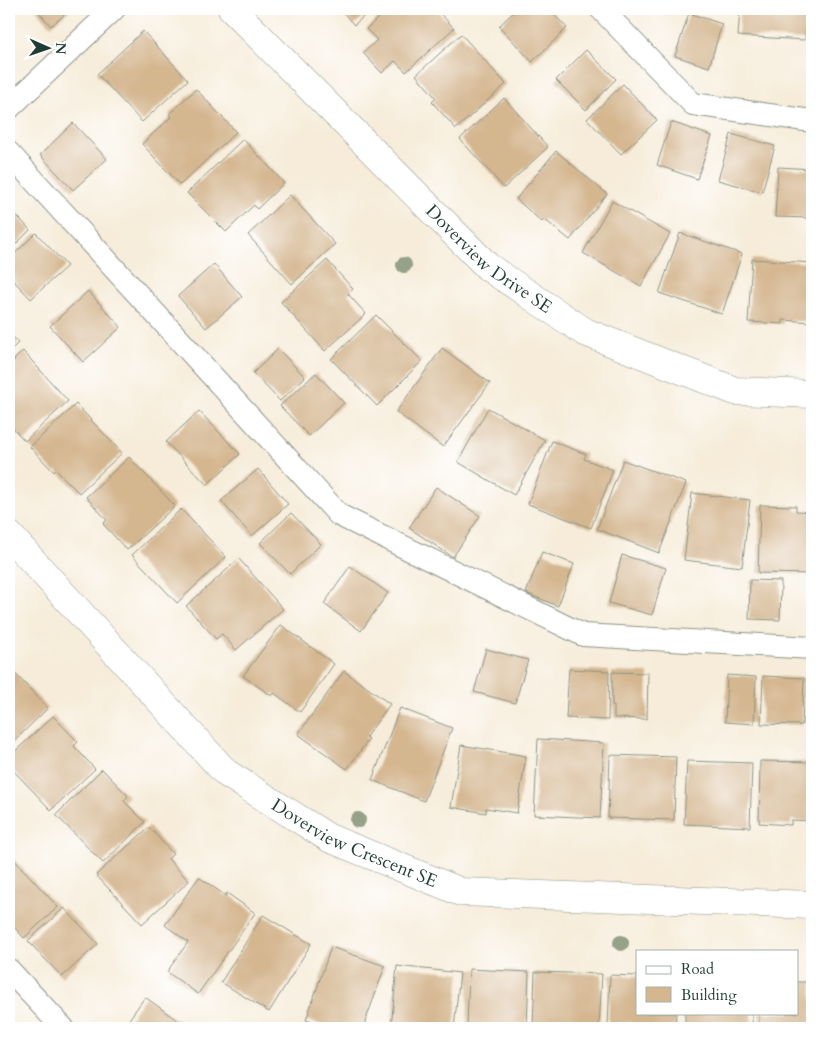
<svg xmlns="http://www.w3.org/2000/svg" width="821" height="1037" viewBox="0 0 821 1037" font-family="Cardo,serif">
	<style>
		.building { fill: #d4b68f }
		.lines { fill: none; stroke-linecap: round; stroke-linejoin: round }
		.lane-casing { stroke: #8a9486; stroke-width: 24 }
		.street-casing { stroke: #8a9486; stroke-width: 29 }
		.lane { stroke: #fff; stroke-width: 22 }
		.street { stroke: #fff; stroke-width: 28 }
		.tree { fill: #95a188 }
		.labels { text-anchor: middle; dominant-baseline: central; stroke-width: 5; stroke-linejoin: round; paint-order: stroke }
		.street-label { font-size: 18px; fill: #1f3d34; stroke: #fff }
	</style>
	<rect width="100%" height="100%" fill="#fff"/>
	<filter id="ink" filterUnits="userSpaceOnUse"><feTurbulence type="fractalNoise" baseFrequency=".02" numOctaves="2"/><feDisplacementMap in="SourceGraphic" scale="10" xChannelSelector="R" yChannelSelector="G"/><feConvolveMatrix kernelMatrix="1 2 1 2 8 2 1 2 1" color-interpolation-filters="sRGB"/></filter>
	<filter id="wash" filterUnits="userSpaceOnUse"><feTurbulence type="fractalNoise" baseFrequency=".0096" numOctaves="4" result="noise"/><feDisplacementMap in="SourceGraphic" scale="20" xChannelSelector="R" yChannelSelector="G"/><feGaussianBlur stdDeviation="1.12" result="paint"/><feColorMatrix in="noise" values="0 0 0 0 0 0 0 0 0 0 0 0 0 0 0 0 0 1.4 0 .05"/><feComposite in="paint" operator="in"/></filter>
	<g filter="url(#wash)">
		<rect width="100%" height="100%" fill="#f6ecd9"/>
		<g id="blocks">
			<!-- building -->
			<path class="building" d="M36,9H71L51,26Z
				M340,9H372L354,25Z
				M388,9H436L454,28L406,72L395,61L382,73L363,53L377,40L366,29Z
				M517,9H549L567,28L532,62L499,26Z
				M740,9H807L805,40L738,36Z
				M689,13L722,24L709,67L675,56Z
				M143,31L188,80L142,122L97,74Z
				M461,34L506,84L456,129L432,102L436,98L416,75Z
				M586,50L616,79L586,110L556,80Z
				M623,84L657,120L621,154L587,119Z
				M196,89L236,132L180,185L142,144L171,117L169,114Z
				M504,98L548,147L504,188L460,139Z
				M671,122L712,136L697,179L657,165Z
				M73,123L107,159L73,190L40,155Z
				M731,134L775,146L762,192L718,180Z
				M243,139L284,183L257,209L254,205L226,232L187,193Z
				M556,151L607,194L570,240L544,219L542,222L516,199Z
				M778,167L812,169V218L775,217Z
				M290,195L335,244L292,284L248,235Z
				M612,201L670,234L641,286L583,253Z
				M9,207L30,230L9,251Z
				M36,233L67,266L31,299L9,276V259Z
				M680,233L742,254L722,314L659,293Z
				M752,259L812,263V322L783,320V324L748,322Z
				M327,260L353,289L348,294L366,314L325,351L281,302Z
				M214,264L242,297L206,328L178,296Z
				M88,291L121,327L83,362L50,326Z
				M376,315L422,361L377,406L331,359Z
				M9,332L18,343L9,352Z
				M442,348L490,383L443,447L396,412Z
				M278,349L305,377L280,401L253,373Z
				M23,351L68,401L25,441L9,424V365Z
				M316,373L344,403L309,436L280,406Z
				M76,404L122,453L79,493L56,470L54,472L30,447Z
				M488,408L545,440L514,495L458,462Z
				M199,411L240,454L207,485L166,442Z
				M552,441L586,454L584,459L613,470L591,528L528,504Z
				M129,457L175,506L127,550L103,524L107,520L86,497Z
				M623,460L686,483L659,553L597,529Z
				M258,469L288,504L252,536L221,501Z
				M436,487L480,516L453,557L409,528Z
				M692,493L750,500L742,567L684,560Z
				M760,505L796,506V511L812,512V574L758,573Z
				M181,509L226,557L177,603L132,555Z
				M291,513L321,544L290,574L260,543Z
				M542,552L574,564L558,606L526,593Z
				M622,555L666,568L652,615L609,603Z
				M239,559L283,609L236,650L222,634L216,639L186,606Z
				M350,566L388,593L361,631L324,604Z
				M750,580L781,581L780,620L749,619Z
				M281,625L334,664L300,712L274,693L272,696L243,676Z
				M486,649L528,660L515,703L474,692Z
				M9,667L48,708L9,746Z
				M569,669L609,671L608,720L566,718Z
				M344,671L390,704L366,737L369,739L347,769L298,734Z
				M612,672L648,673L647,719L614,718V706H612Z
				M727,675L756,677L754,724L725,722Z
				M763,676L804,678L802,725L761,724Z
				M400,708L452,728L424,801L372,780Z
				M53,716L78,742L74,746L95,769L51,810L9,766V757Z
				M538,739L604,743L600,818L534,815Z
				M461,745L526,756L517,813L486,808V813L451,807Z
				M610,755L676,757L674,820L608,818Z
				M687,761L752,763L750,827L684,824Z
				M760,761L812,762V821L791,820V825L759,823Z
				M102,769L128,796L124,801L145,822L103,863L56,815Z
				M149,827L173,854L168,859L189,881L142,924L96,875Z
				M9,854L58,907L24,938L9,921Z
				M199,877L226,896L227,893L255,913L198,994L167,972L188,942L165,925Z
				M64,908L98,944L62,977L28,941Z
				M263,915L311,944L269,1012L221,982Z
				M331,947L385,966L363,1028H331L306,1020Z
				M397,966L460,973L454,1028H391Z
				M469,969L529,972L527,1028H467Z
				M535,972L602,974L599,1028H533Z
				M610,975L637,976V1013H676L675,1028H608Z
				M797,982H812V1028H759V1013H797Z
				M145,997L188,1028H123Z
				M685,1013H752V1028H685Z"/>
		</g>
	</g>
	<g filter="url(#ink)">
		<use href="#blocks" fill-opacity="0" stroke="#8a9486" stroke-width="1"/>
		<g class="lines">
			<defs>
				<path id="lane" d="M601,9L693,104L812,121
					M9,108L114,9
					M9,153L339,515L583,635L812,648
					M9,970L63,1028"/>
				<g id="street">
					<path id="s1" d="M232,9L488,267L585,332L735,391L812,394"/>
					<path id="s2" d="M9,535L226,773L329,838L461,892L812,905"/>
				</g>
			</defs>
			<!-- lane casing -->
			<use href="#lane" class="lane-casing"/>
			<!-- street casing -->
			<use href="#street" class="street-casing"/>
			<!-- lane -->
			<use href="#lane" class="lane"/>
			<!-- street -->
			<use href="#street" class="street"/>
		</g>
		<!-- trees -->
		<g class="tree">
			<circle cx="404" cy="265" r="8"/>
			<circle cx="358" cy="820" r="8"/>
			<circle cx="621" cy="943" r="8"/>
		</g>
	</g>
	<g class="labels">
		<!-- street labels -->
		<g class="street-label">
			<text stroke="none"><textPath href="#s1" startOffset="359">Doverview Drive SE</textPath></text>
			<text stroke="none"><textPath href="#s2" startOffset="469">Doverview Crescent SE</textPath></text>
		</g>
	</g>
	<!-- margin -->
	<rect width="821" height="1037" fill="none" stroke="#fff" stroke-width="30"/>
	<!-- legend -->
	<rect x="636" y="950" width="162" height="65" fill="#ffffff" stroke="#a5b1ae"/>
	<rect x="646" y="966" width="25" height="8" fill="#ffffff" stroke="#a5b1ae"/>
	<text x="681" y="974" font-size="15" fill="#1f3d34">Road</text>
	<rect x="646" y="987" width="25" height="15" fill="#d4b68f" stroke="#a5b1ae"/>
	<text x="681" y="1000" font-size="15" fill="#1f3d34">Building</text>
	<!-- north arrow -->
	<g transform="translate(48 48) rotate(92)" stroke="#ffffff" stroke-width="4" paint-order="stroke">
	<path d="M0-4L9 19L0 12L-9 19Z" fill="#1f3d34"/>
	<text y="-8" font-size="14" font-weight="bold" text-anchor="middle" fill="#1f3d34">N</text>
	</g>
</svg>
